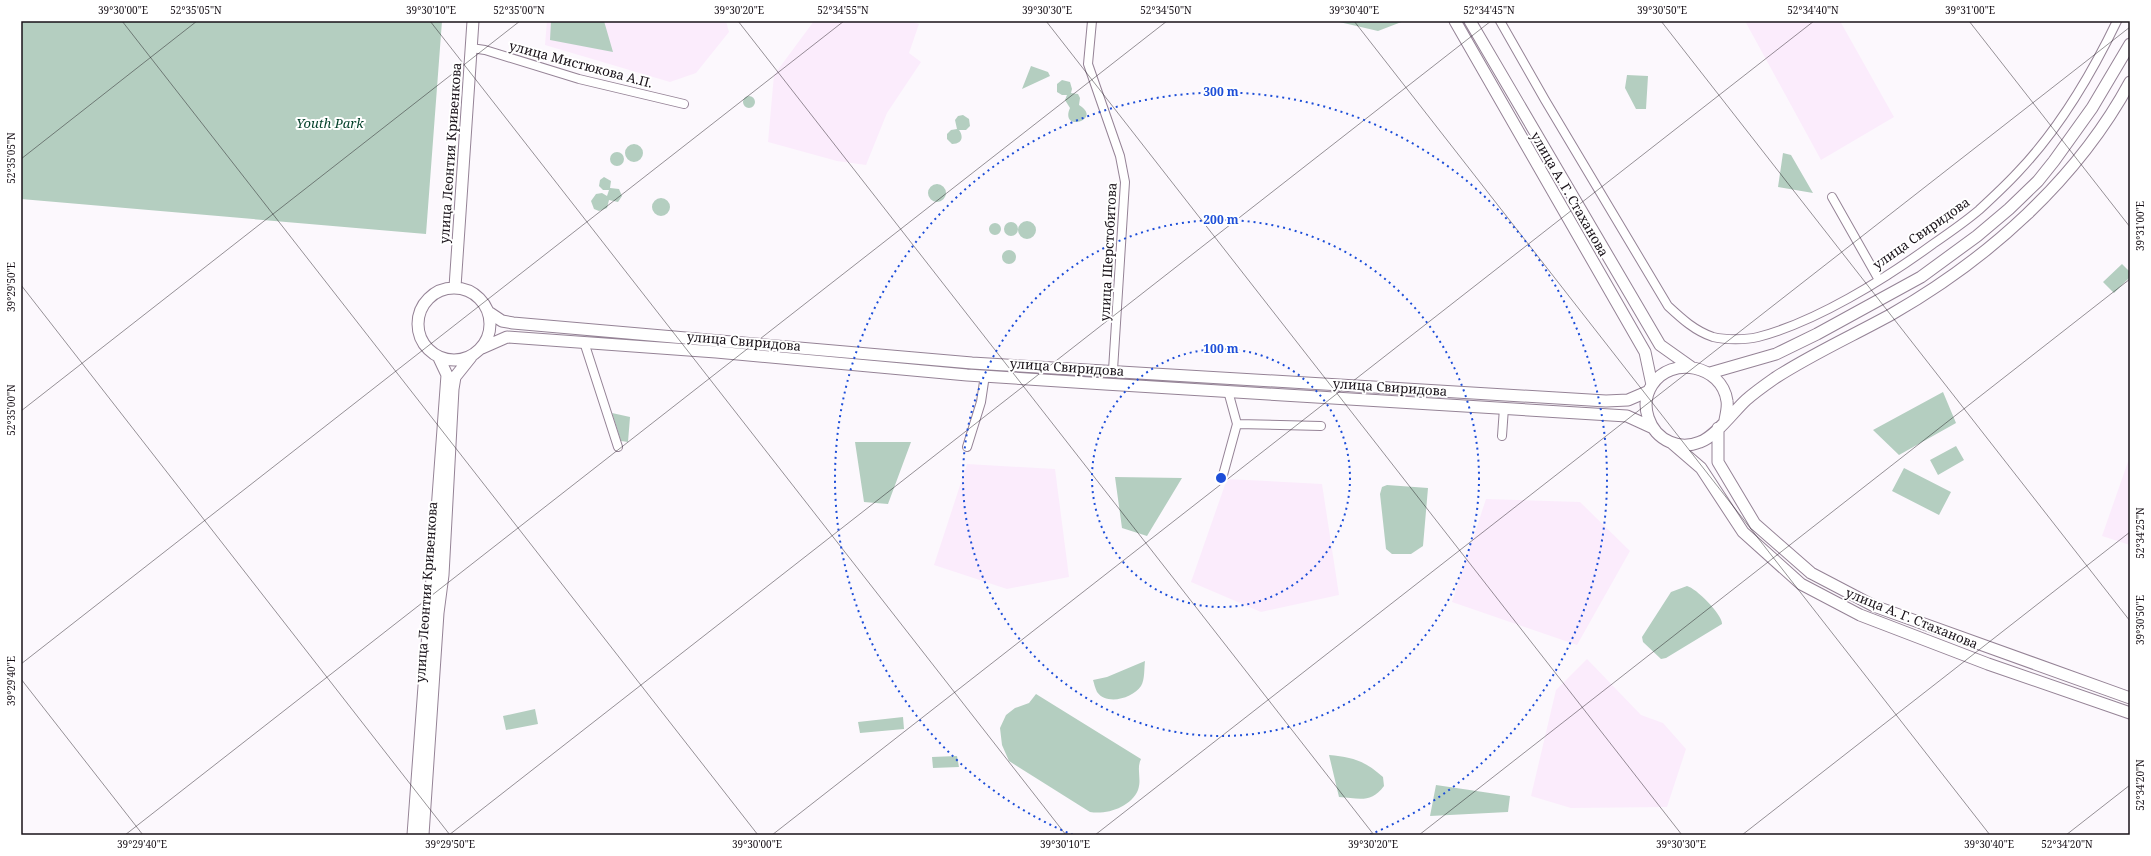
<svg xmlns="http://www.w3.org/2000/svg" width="2151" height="856" viewBox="0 0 2151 856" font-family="'Noto Serif',serif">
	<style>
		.built { fill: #fbecfc }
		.green { fill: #b4cec0 }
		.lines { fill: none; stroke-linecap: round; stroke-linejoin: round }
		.street-casing { stroke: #958396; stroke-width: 10 }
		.secondary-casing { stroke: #958396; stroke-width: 13 }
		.street { stroke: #fff; stroke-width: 8 }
		.secondary { stroke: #fff; stroke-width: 11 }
		.ticks { fill: none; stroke: #191219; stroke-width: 1; stroke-opacity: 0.45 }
		.ring { fill: none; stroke: #1d4ed8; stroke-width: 2; stroke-dasharray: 2 4 }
		.labels { text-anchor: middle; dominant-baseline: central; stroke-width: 4; stroke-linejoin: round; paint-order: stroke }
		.street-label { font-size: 13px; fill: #191219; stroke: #fff }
		.park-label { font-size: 13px; font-style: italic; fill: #003e27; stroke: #fff }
		.centre { fill: #1d4ed8; stroke: #fff; stroke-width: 2 }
		.ring-label { font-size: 12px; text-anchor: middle; font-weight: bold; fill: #1d4ed8; stroke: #fff; stroke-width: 4; stroke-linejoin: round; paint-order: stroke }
		.neatline { fill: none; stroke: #191219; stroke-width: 1.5 }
		.ticks-label { font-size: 10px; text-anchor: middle; fill: #191219 }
	</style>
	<rect width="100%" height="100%" fill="#fcf8fd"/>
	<!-- built -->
	<path class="built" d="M547,21H726L729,32L696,73L670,82L545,45Z
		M814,21H911L919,24L909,53L921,62L887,113L866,165L837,161L768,142L774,75Z
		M1745,21H1840L1894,117L1821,160Z
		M2130,456V545L2102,536Z
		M967,464L1055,469L1069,577L1007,589L934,565Z
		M1227,479L1322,484L1339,595L1261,612L1191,582Z
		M1486,499L1580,502L1630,551L1577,645L1452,602Z
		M1587,659L1641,715L1663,723L1686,749L1667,807L1571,808L1531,796L1556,690Z"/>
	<!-- green -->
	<path class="green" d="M21,21H442L426,234L21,199Z
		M551,21H604L613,52L550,40Z
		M1335,21H1404L1378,31Z
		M1031,66L1048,72L1050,76L1022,89Z
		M1627,75L1648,76L1646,109H1636L1625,88Z
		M1062,80L1070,82L1072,89L1071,93L1078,94L1080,98L1079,105C1104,120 1059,133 1070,108L1065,100L1067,95H1062L1057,92V84Z
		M743 102a6 6 0 1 1 12 0a6 6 0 1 1-12 0Z
		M963,115L969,119L970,126L966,130H959C964,137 962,144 952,144L947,139V134L951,130L957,129L955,120L958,116Z
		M625 153a9 9 0 1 1 18 0a9 9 0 1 1-18 0Z
		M610 159a7 7 0 1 1 14 0a7 7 0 1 1-14 0Z
		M1783,153L1791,155L1813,193L1778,187Z
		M604,177L611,181L610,188L619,189L622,196L618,202L609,200L607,208L599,211L594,209L591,201L596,194L602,193L607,196L609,190H603L599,186L600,180Z
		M928 193a9 9 0 1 1 18 0a9 9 0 1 1-18 0Z
		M652 207a9 9 0 1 1 18 0a9 9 0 1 1-18 0Z
		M1018 230a9 9 0 1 1 18 0a9 9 0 1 1-18 0Z
		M1004 229a7 7 0 1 1 14 0a7 7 0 1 1-14 0Z
		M989 229a6 6 0 1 1 12 0a6 6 0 1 1-12 0Z
		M1002 257a7 7 0 1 1 14 0a7 7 0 1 1-14 0Z
		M2122,264L2130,272V277L2114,293L2103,282Z
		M1943,392L1956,423L1899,455L1873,430Z
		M612,413L630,417L628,442L621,441Z
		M855,442H911L888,504L864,502Z
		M1956,446L1964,460L1938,475L1930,460Z
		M1904,468L1951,492L1939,515L1892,491Z
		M1115,477L1182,478L1147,536L1122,528Z
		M1387,485L1428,488L1423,546L1411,554H1392L1386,549L1380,494L1382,487Z
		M1687,586C1696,588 1723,615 1722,624L1666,658L1661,659L1643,642L1642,637L1671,592Z
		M1145,661C1144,668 1145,680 1141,686C1133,698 1107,706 1097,692C1095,688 1094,683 1093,680L1107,677Z
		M1036,694L1141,759C1136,769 1142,779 1138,790C1131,807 1107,815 1090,812L1009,761L1002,745L1000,728L1006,715L1015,708L1029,703Z
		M535,709L538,724L506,730L503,716Z
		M903,717L904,729L860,733L858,722Z
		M1329,755C1353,757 1365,761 1383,777L1384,786C1371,804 1358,798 1339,797Z
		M957,756L959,767L933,768L932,757Z
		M1436,785L1510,796L1508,812L1430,816Z"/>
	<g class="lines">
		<defs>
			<path id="street" d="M1092,21L1088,64L1120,156L1125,182L1113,370
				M1500,21L1545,100L1668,306C1682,319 1695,331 1713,337C1725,340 1746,340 1758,337C1816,322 1885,279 1933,244C1949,233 1965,222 1979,210C1992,198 2006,185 2018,172C2060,128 2091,75 2117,21
				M471,48L485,50L579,79L684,104
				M1832,197L1879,280
				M584,342L618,447
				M1237,424L1321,426
				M1502,436L1504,408
				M967,447L981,402L985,375
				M1223,475L1237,424L1228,391"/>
			<path id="secondary" d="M1455,21L1645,352L1652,385
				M1470,21L1660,345L1691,367
				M455,287L473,21
				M418 324a36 36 0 1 1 72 0a36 36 0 1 1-72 0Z
				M490,313L502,321L513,323L972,363L1606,401L1628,400L1649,391
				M482,348L507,337L716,352L967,375L1105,384L1627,416L1651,427
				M1710,373L1776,354L1817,334L1921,277L1977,236L2009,209L2038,181L2054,161L2092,108L2130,44
				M1725,420C1726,415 1728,407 1727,401C1722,365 1671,355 1652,385C1639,405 1649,433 1670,442C1679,446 1690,446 1700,442C1715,437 1734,411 1746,400C1755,392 1765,385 1775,378C1812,354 1854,335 1892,314C1988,259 2077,180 2130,82
				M1718,428V462L1755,524L1811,573L1874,606L2130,698
				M1672,443L1701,468L1743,532L1801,584L1860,615L1988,664L2130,713
				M413,835L447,375L439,358
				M423,835L438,613L443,575L453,389L455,377L471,357"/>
		</defs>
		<!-- street casing -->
		<use href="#street" class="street-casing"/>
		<!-- secondary casing -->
		<use href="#secondary" class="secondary-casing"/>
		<!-- street -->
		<use href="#street" class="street"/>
		<!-- secondary -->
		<use href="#secondary" class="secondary"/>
	</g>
	<!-- ticks -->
	<path class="ticks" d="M122,21L758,835M430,21L1066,835M738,21L1374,835M1046,21L1682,835M1354,21L1990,835M1661,21L2130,621M1969,21L2130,227M21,159L197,21M21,285L450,835M21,411L520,21M21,664L844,21M21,679L143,835M125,835L1167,21M449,835L1491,21M772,835L1814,21M1095,835L2130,27M1419,835L2130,279M1742,835L2130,532M2066,835L2130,785"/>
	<!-- distance rings -->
	<g class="ring">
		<circle cx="1221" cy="478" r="129"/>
		<circle cx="1221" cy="478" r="258"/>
		<path d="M1073 835A386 386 0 1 1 1369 835"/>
	</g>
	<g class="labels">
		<!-- street labels -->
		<g class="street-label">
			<text transform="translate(581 64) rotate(15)">улица Мистюкова А.П.</text>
			<text transform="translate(450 153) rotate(-86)">улица Леонтия Кривенкова</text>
			<text transform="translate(1570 194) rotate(60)">улица А. Г. Стаханова</text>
			<text transform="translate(1921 233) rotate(-35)">улица Свиридова</text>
			<text transform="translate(1108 252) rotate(-87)">улица Шерстобитова</text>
			<text transform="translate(744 341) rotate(5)">улица Свиридова</text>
			<text transform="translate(1067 367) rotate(4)">улица Свиридова</text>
			<text transform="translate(1390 387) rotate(4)">улица Свиридова</text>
			<text transform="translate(426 592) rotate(-86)">улица Леонтия Кривенкова</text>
			<text transform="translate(1912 618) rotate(22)">улица А. Г. Стаханова</text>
		</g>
		<!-- park labels -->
		<g class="park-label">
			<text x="330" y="123">Youth Park</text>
		</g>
	</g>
	<circle cx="1221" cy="478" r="6" class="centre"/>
	<g class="ring-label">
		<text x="1221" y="96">300 m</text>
		<text x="1221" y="224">200 m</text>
		<text x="1221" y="353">100 m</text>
	</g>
	<!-- border -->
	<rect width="2151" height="856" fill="none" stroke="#ffffff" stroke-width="44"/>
	<rect x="22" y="22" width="2107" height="812" class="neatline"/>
	<g class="ticks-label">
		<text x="123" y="14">39°30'00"E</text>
		<text x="196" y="14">52°35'05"N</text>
		<text x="431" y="14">39°30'10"E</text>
		<text x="519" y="14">52°35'00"N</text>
		<text x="739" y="14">39°30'20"E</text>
		<text x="843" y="14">52°34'55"N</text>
		<text x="1047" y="14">39°30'30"E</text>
		<text x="1166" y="14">52°34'50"N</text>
		<text x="1354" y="14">39°30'40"E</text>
		<text x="1489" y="14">52°34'45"N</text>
		<text x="1662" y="14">39°30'50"E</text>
		<text x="1813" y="14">52°34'40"N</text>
		<text x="1970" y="14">39°31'00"E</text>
		<text transform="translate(11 158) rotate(-90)" y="4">52°35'05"N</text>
		<text transform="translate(2140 226) rotate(-90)" y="4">39°31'00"E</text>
		<text transform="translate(11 287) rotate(-90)" y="4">39°29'50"E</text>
		<text transform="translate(11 410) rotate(-90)" y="4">52°35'00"N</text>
		<text transform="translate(2140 533) rotate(-90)" y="4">52°34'25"N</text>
		<text transform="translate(2140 620) rotate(-90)" y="4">39°30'50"E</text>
		<text transform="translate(11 681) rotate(-90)" y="4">39°29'40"E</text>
		<text transform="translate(2140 785) rotate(-90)" y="4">52°34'20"N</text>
		<text x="142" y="848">39°29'40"E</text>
		<text x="450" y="848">39°29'50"E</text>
		<text x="757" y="848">39°30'00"E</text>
		<text x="1065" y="848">39°30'10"E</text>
		<text x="1373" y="848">39°30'20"E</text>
		<text x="1681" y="848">39°30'30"E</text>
		<text x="1989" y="848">39°30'40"E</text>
		<text x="2067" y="848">52°34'20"N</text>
	</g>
</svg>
